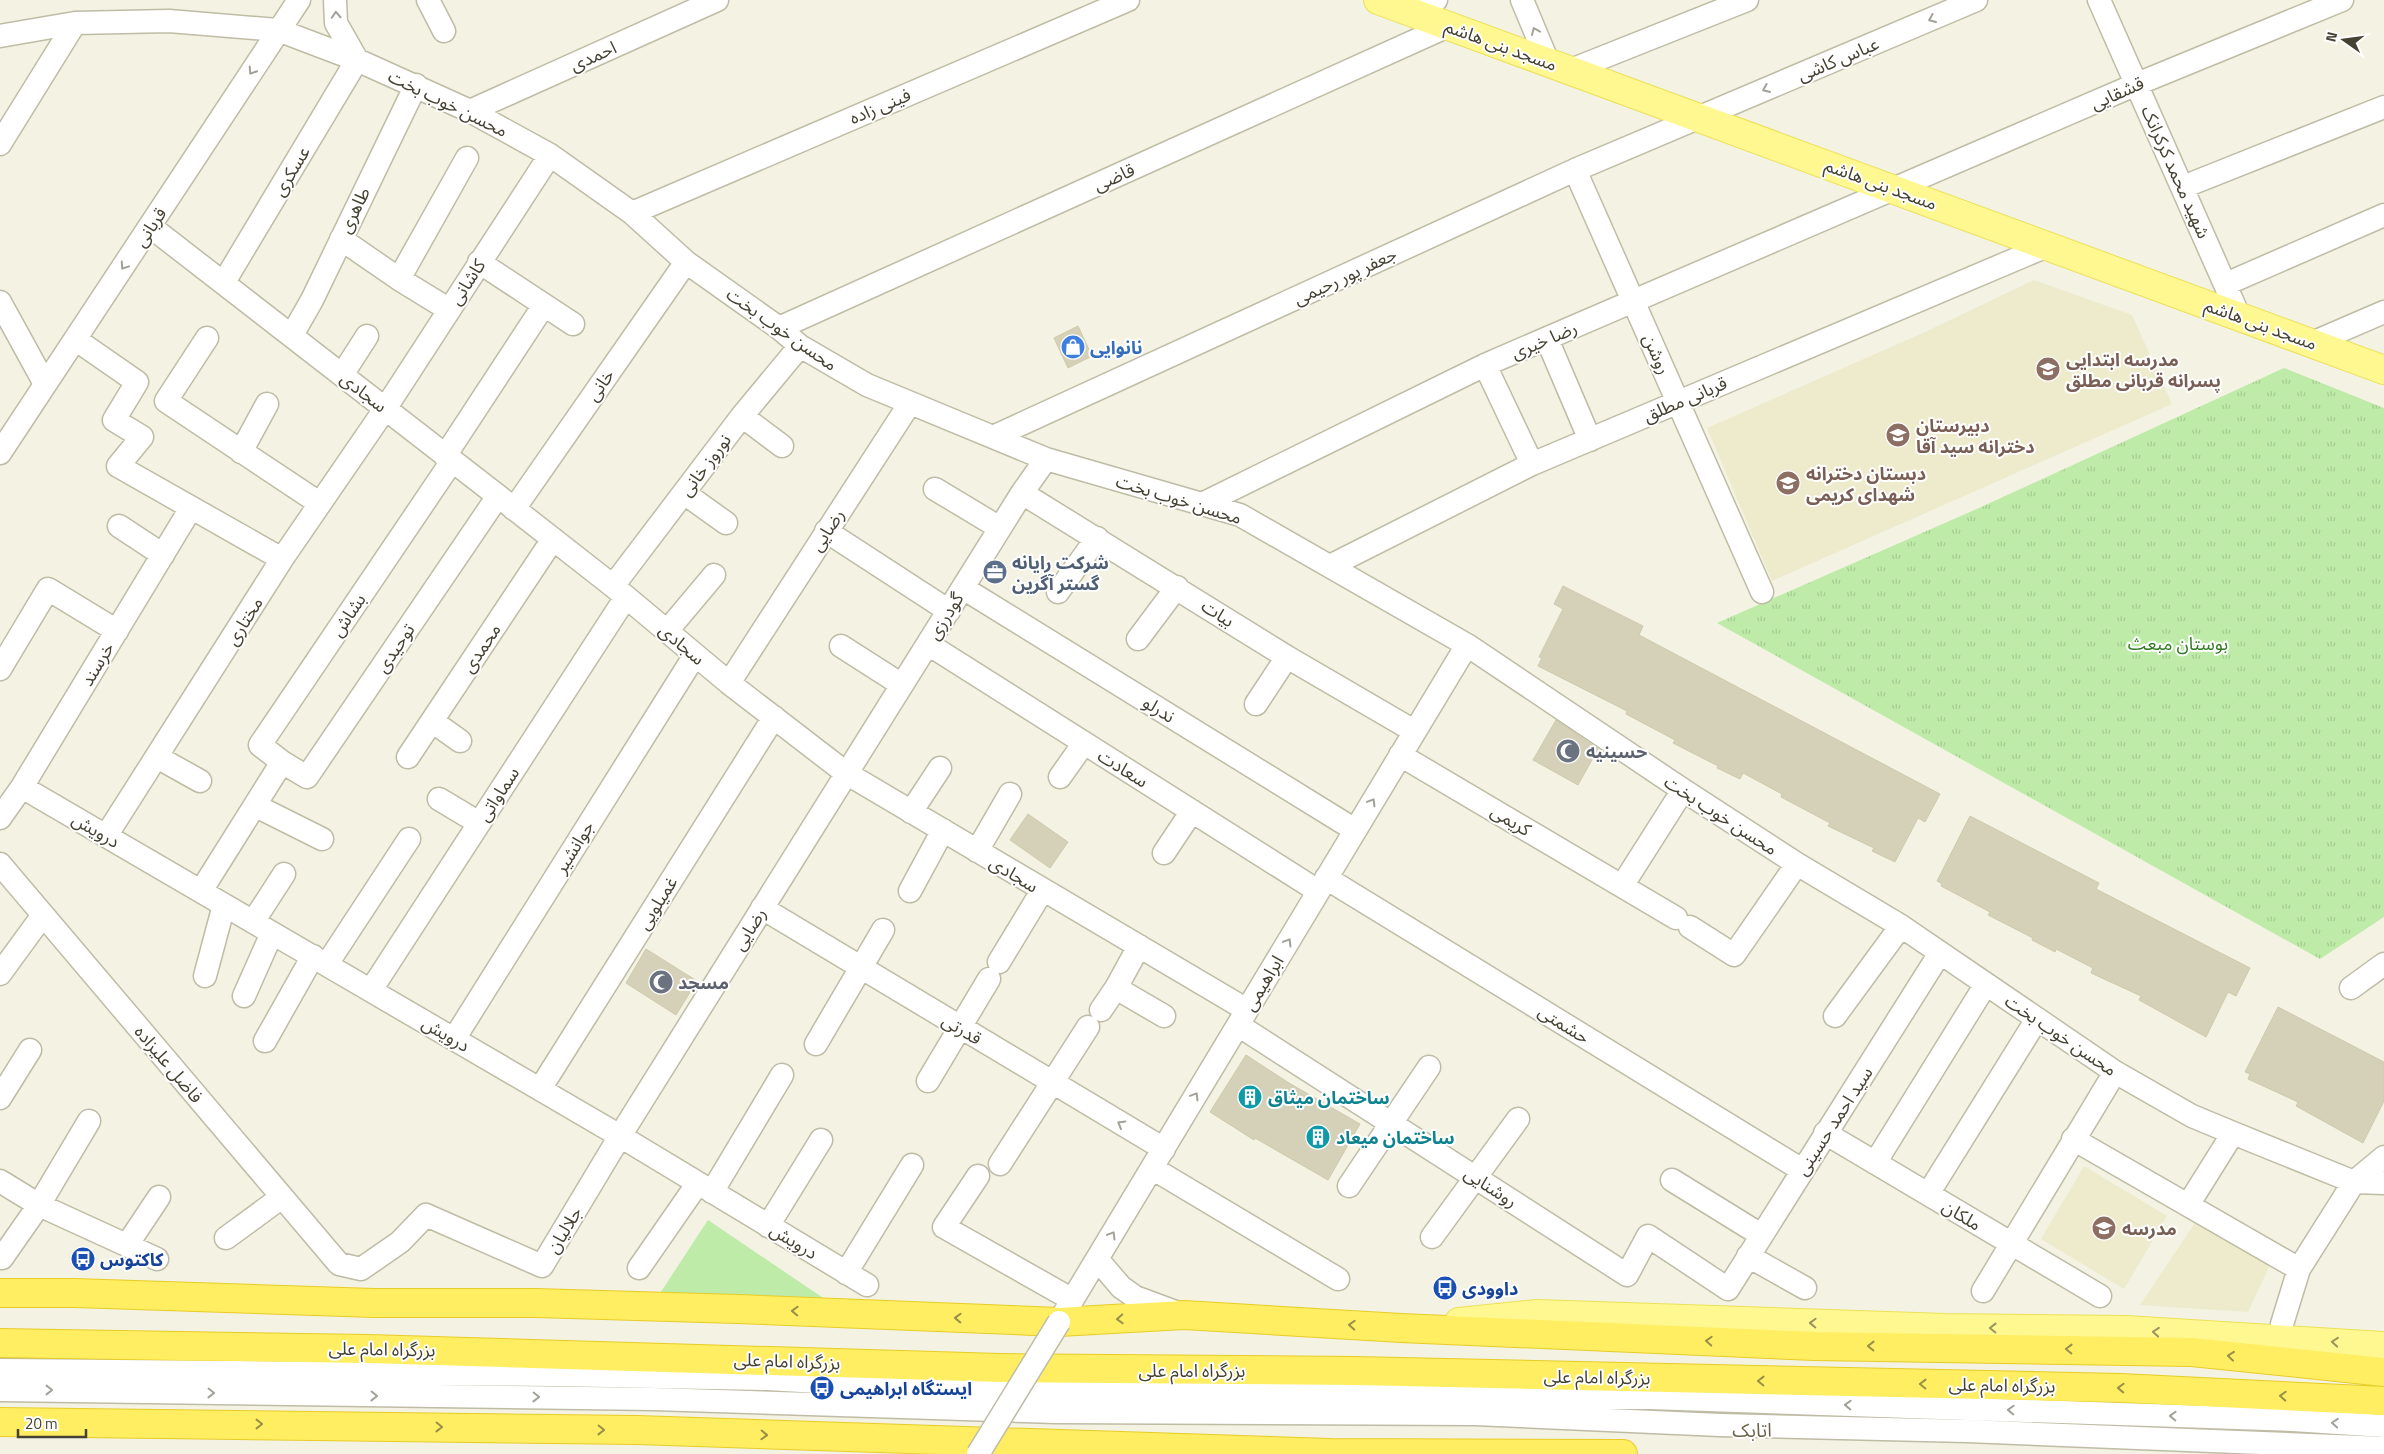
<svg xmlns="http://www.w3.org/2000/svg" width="2384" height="1454" viewBox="0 0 2384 1454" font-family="'Titillium Web','Noto Sans Arabic',sans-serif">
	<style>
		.education { fill: #edebcc }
		.green { fill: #beeba8 }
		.park { fill: url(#park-tufts) }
		.building { fill: #d5d0b8; stroke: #d0caaa }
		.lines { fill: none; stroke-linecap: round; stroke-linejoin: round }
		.minor-casing { stroke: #bfbca5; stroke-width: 25 }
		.major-casing { stroke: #ece058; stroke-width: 30 }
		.highway-casing { stroke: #e8cc28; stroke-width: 30 }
		.minor { stroke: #fff; stroke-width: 22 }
		.major { stroke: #fff890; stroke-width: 28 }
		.highway { stroke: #ffee62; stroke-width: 28 }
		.minor-bridge-casing { stroke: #bfbca5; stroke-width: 25; stroke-linecap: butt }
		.minor-bridge { stroke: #fff; stroke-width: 22 }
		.oneway { stroke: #a2a099 }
		.oneway2 { stroke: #998f48 }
		.oneway3 { stroke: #99945d }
		.labels { text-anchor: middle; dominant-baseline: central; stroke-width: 4; stroke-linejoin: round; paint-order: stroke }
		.street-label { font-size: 18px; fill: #454233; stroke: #fff }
		.shop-label { font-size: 18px; font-weight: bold; fill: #366cbe; stroke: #fff; text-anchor: start }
		.education-label { font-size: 18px; font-weight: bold; fill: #785e54; stroke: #fff; text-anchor: start }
		.service-label { font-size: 18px; font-weight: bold; fill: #4e5e75; stroke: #fff; text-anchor: start }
		.park-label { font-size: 18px; fill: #307a22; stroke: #fff }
		.worship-label { font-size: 18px; font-weight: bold; fill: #5b616d; stroke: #fff; text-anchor: start }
		.culture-label { font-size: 18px; font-weight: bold; fill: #0d838f; stroke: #fff; text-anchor: start }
		.transit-label { font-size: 18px; font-weight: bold; fill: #164399; stroke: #fff; text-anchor: start }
		.neighbourhood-label { font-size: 19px; fill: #696349; stroke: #fff }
	</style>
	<defs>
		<pattern id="park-tufts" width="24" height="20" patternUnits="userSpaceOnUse" patternTransform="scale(1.25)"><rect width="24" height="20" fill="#beeba8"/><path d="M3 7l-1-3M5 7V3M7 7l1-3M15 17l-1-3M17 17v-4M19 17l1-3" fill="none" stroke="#a5cb91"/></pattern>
	</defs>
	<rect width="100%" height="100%" fill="#f3f2e3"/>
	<!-- education -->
	<path class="education" d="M2034,280L2132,315L2172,404L1772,581L1707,428L1923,333Z
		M2084,1166L2167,1216L2124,1289L2041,1239Z
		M2195,1223L2270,1265L2248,1312L2140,1305Z"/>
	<!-- green -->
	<path class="green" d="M708,1220L841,1310L653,1304Z"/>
	<!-- park -->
	<path class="park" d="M2284,368L2384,408V917L2320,959L1717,623L1979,508Z"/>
	<!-- building -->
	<path class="building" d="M1078,326L1092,356L1068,368L1054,338Z
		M1563,586L1643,626L1639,635L1940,794L1925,822L1918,818L1895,862L1872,851L1874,848L1828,826L1830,823L1781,797L1782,794L1743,773L1740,779L1717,768L1718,766L1673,743L1675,740L1626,714L1627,711L1538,666L1542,658L1539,657L1563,609L1554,604Z
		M1556,720L1598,749L1578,785L1533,760Z
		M1028,814L1068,842L1050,868L1010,840Z
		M1970,816L2099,883L2096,889L2250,968L2236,996L2228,992L2206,1037L2139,1000L2141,996L2091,973L2093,968L2056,949L2055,952L2032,940L2033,938L1988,915L1990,912L1941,886L1942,884L1937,881Z
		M646,949L697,981L676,1015L626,983Z
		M2278,1007L2384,1062V1101L2363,1143L2296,1106L2298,1102L2248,1079L2250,1074L2245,1072Z
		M1246,1055L1289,1083L1360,1124L1328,1180L1255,1138L1254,1140L1210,1112Z"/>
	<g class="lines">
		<defs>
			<path id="minor" d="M428,0L444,31
				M1522,0L1548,62
				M2099,0L2239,316
				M1410,12L1436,0
				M0,36L75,23L169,21L278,30L357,60L470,111L550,155L632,213L686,262L779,328L800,346L867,385L1046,459L1240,515L1467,645L1683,790L1797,864L1901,926L2115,1072L2192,1116L2233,1133L2354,1182L2384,1183
				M1571,70L1747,0
				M470,111L717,0
				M0,144L75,23
				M1575,170L1762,592
				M2183,187L2384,107
				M632,213L1128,0
				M151,227L498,496L613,586L729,683L846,773L1247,1010
				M341,239L399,279
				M479,262L573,324
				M224,282L357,60L336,23L335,0
				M2226,284L2384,215
				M0,302L45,384
				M448,309L399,279L467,158
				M779,328L1448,26
				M292,335L312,300L416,85
				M207,338L166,401L319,503
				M75,339L137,382L114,420L142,437L118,466L282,559
				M1547,339L1590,440
				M2312,343L2384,312
				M1485,365L1532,464
				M342,375L367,336
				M742,416L782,446
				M993,437L1575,170L1976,0
				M241,452L267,404
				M0,453L299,0
				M445,456L544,305
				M452,461L260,745L282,762L307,777L498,496
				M935,489L1000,528
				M684,493L726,523
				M1022,493L1287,657L1414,731
				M1202,504L1485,365L2137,84L2342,0
				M514,509L686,262
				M119,526L163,555
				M826,531L949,611
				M1330,566L1532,464L2047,246
				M613,586L742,416L800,346
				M963,588L1355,830
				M1058,592L1097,538
				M667,631L714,575
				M1138,639L1177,587
				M928,644L1318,891
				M841,646L902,685
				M0,669L48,589L117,631
				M729,683L910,403
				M1256,704L1287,657
				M432,721L460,741
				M1400,755L1676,918
				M157,757L200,781
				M408,757L553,539
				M1060,777L1084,743
				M22,787L620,1136L867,1285
				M439,799L479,823
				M256,806L322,839
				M911,812L940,768
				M0,818L22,787L191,508
				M106,836L282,559L385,409L550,155
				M977,851L1010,794
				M1164,853L1192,811
				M0,864L339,1264L361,1269L400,1242L426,1215L542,1266L620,1136L1022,493L1046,459
				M1326,878L1802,1170
				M1622,886L1683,790
				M201,891L282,762
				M910,891L943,830
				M762,908L1164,1149
				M253,922L284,874
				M1690,927L1734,955L1797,864
				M999,962L1042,891
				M327,964L409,839
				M0,974L43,915
				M205,976L224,905
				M1116,988L1164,1016
				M2351,988L2384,964
				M371,990L626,597
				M244,996L272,933
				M1101,1010L1116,988L1139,946
				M1835,1016L1901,926
				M1238,1025L1627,1275L1648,1236L1728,1289L1940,953
				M454,1039L695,655
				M265,1041L313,956
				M816,1044L883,930
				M928,1081L989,979
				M540,1089L774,717
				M0,1098L30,1050
				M1825,1133L2100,1296
				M2073,1139L2299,1269
				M1875,1163L1986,984
				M1000,1164L1088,1027
				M1152,1168L1338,1279
				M978,1176L944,1227L1071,1299
				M1672,1180L1761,1235
				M0,1181L39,1205L157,1259
				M1349,1186L1429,1067
				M712,1192L782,1075
				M1928,1194L2037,1019
				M2188,1205L2233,1133
				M768,1226L821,1140
				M1432,1237L1518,1119
				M226,1238L282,1197
				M127,1245L159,1197
				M1748,1256L1805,1288
				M2,1258L39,1205L89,1121
				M1097,1259L1121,1287L1135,1297L1181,1314
				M639,1268L698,1183
				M846,1273L912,1165
				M1983,1291L2115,1072
				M1059,1322L1467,645
				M2282,1324L2299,1269L2354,1182L2384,1157
				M0,1370L555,1375L767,1379L940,1389L1650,1398L2293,1420L2384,1426
				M0,1390L653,1399L1056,1412L1475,1414L1720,1425L1967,1431L2384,1448"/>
			<path id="major" d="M1378,0L2384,370
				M1459,1322L1537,1314L1945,1328L2126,1330L2384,1346"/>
			<path id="highway" d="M0,1293H74L374,1303H536L737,1309L1059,1322L1184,1315L1401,1328L1814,1346L2192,1352L2384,1372
				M0,1343L368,1349L1000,1368L1356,1371L2120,1388L2384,1401
				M0,1422L637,1430L1330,1453L1623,1454"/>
		</defs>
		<!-- minor casing -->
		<use href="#minor" class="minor-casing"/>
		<!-- major casing -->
		<use href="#major" class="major-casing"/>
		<!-- highway casing -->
		<use href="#highway" class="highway-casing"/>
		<!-- minor -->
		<use href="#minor" class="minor"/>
		<!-- major -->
		<use href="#major" class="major"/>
		<!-- highway -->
		<use href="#highway" class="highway"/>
		<defs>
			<path id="minor-bridge" d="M978,1454L1059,1322"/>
		</defs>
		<!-- minor-bridge casing -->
		<use href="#minor-bridge" class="minor-bridge-casing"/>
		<!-- minor-bridge -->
		<use href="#minor-bridge" class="minor-bridge"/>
	</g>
	<!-- one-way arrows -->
	<defs><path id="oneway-chevron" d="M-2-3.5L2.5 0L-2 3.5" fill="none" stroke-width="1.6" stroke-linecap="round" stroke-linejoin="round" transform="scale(1.25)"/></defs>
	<g class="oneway">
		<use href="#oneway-chevron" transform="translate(336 15) rotate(-93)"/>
		<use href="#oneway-chevron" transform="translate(1932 19) rotate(157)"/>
		<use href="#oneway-chevron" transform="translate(1535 31) rotate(-113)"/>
		<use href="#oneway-chevron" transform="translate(252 71) rotate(123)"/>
		<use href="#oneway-chevron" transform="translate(1766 89) rotate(157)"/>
		<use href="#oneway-chevron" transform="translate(124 266) rotate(124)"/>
		<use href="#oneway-chevron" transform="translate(1372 802) rotate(-59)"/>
		<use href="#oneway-chevron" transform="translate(1288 942) rotate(-59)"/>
		<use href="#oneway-chevron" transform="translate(1195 1096) rotate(-59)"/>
		<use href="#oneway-chevron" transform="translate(1121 1124) rotate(-150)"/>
		<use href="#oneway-chevron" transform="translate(1112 1235) rotate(-59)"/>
		<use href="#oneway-chevron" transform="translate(49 1390)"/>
		<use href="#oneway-chevron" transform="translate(211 1393) rotate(1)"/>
		<use href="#oneway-chevron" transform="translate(374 1396) rotate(1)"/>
		<use href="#oneway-chevron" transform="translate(536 1397) rotate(1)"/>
		<use href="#oneway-chevron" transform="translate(1848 1405) rotate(-178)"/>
		<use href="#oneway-chevron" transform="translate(2011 1410) rotate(-178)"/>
		<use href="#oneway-chevron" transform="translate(2173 1416) rotate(-178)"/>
		<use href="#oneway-chevron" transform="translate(2335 1423) rotate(-176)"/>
	</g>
	<g class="oneway2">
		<use href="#oneway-chevron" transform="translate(795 1311) rotate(-178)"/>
		<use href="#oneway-chevron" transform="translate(958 1318) rotate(-178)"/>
		<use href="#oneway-chevron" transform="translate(1120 1319) rotate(177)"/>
		<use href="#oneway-chevron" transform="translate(1352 1325) rotate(-177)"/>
		<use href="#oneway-chevron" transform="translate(1709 1341) rotate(-177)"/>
		<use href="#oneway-chevron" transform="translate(1871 1346) rotate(-179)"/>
		<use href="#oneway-chevron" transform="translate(2069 1349) rotate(-179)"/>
		<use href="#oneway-chevron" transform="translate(2231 1356) rotate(-174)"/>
		<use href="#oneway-chevron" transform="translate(1761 1381) rotate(-179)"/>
		<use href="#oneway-chevron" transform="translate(1923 1384) rotate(-179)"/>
		<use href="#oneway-chevron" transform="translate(2121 1388) rotate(-178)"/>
		<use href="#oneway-chevron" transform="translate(2283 1396) rotate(-177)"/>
		<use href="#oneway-chevron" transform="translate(259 1424)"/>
		<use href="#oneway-chevron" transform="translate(439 1427) rotate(1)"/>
		<use href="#oneway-chevron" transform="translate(601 1430) rotate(1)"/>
		<use href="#oneway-chevron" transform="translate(764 1435) rotate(2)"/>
	</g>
	<g class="oneway3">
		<use href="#oneway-chevron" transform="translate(1813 1323) rotate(-178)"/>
		<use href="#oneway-chevron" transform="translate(1993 1328) rotate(-179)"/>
		<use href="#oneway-chevron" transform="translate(2156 1332) rotate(-175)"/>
		<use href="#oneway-chevron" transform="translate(2335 1342) rotate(-175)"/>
	</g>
	<!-- icons -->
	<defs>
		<symbol id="shop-disc" viewBox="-11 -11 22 22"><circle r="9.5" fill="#3f7fe0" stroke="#fff"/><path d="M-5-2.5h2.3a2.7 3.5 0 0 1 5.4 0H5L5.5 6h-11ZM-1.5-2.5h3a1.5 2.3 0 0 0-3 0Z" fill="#fff"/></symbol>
		<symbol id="school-disc" viewBox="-11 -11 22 22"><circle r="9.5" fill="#8d6e63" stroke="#fff"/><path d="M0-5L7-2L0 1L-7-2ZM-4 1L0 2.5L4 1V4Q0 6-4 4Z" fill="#fff"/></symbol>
		<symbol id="office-disc" viewBox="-11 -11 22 22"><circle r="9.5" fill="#5c6f8a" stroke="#fff"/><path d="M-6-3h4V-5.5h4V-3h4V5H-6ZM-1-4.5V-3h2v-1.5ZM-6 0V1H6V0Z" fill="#fff"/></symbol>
		<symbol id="mosque-disc" viewBox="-11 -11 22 22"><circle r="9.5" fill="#6b7280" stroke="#fff"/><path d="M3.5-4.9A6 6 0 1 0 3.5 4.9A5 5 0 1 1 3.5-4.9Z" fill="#fff"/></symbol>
		<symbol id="building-disc" viewBox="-11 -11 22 22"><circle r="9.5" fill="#0f9aa8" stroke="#fff"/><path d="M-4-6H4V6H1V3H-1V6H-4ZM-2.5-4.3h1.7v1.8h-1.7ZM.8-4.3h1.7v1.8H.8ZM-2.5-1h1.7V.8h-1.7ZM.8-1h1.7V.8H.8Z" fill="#fff"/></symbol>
		<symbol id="bus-disc" viewBox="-11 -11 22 22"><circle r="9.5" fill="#1a4fb4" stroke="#fff"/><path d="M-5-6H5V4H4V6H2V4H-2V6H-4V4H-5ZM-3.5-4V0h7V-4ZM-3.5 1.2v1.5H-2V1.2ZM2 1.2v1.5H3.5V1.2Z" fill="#fff"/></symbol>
	</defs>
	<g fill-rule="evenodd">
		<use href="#shop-disc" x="1059" y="333" width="28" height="28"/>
		<use href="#school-disc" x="2034" y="355" width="28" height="28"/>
		<use href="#school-disc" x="1884" y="421" width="28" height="28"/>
		<use href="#school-disc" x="1774" y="469" width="28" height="28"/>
		<use href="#office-disc" x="981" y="558" width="28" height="28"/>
		<use href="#mosque-disc" x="1554" y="737" width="28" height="28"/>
		<use href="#mosque-disc" x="647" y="968" width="28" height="28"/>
		<use href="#building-disc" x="1236" y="1083" width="28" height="28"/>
		<use href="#building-disc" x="1304" y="1123" width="28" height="28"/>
		<use href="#school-disc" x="2090" y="1214" width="28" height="28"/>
		<use href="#bus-disc" x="69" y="1245" width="28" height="28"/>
		<use href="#bus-disc" x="1431" y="1274" width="28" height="28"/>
		<use href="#bus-disc" x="808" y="1374" width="28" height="28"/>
	</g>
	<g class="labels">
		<!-- street labels -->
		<g class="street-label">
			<text transform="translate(1501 45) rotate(20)">مسجد بنی هاشم</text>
			<text transform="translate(593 56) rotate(-24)">احمدی</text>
			<text transform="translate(1838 59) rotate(-23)">عباس کاشی</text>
			<text transform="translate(2117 93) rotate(-24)">قشقایی</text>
			<text transform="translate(448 103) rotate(26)">محسن خوب بخت</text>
			<text transform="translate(880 106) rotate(-23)">فینی زاده</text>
			<text transform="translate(291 171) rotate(-59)">عسکری</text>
			<text transform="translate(2176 172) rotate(66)">شهید محمد کرکرانک</text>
			<text transform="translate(1114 177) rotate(-24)">قاضی</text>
			<text transform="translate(1881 184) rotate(20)">مسجد بنی هاشم</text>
			<text transform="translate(354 210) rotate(-64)">طاهری</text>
			<text transform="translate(150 227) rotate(-56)">قربانی</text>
			<text transform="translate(1345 276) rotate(-25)">جعفر پور رحیمی</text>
			<text transform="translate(467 282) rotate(-57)">کاشانی</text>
			<text transform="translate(2261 324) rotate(20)">مسجد بنی هاشم</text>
			<text transform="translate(782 329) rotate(35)">محسن خوب بخت</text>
			<text transform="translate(1544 340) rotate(-23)">رضا خیری</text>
			<text transform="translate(1657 354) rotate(66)">روشن</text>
			<text transform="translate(600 385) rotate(-55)">خانی</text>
			<text transform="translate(364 392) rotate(38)">سجادی</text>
			<text transform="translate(1685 399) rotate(-23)">قربانی مطلق</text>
			<text transform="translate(705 465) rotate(-53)">نوروز خانی</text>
			<text transform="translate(1179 499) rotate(17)">محسن خوب بخت</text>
			<text transform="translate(827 530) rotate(-57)">رضایی</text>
			<text transform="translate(1218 613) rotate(33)">بیات</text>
			<text transform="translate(348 615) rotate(-56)">بشاش</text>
			<text transform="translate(945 616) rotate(-58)">گودرزی</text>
			<text transform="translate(244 621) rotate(-58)">مختاری</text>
			<text transform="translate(682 644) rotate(40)">سجادی</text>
			<text transform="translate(395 648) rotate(-56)">توحیدی</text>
			<text transform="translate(481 648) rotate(-56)">محمدی</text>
			<text transform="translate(97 664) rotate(-59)">خرسند</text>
			<text transform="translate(1159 709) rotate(32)">ندرلو</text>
			<text transform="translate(1123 768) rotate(32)">سعادت</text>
			<text transform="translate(498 794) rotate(-57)">سماواتی</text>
			<text transform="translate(1721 815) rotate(33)">محسن خوب بخت</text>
			<text transform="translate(1511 820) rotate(31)">کریمی</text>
			<text transform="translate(96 830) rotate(30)">درویش</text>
			<text transform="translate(574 847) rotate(-58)">جوانشیر</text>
			<text transform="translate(1014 874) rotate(31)">سجادی</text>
			<text transform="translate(657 903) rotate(-58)">غمیلویی</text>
			<text transform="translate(749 929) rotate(-58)">رضایی</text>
			<text transform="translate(1263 983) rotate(-59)">ابراهیمی</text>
			<text transform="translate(1564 1024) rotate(32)">حشمتی</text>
			<text transform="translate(962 1029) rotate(31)">قدرتی</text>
			<text transform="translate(446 1034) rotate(30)">درویش</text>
			<text transform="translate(2061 1035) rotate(34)">محسن خوب بخت</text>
			<text transform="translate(169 1064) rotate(50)">فاضل علیزاده</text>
			<text transform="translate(1834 1121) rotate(-57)">سید احمد حسینی</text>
			<text transform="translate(1491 1187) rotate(33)">روشنایی</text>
			<text transform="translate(1962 1215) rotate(31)">ملکان</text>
			<text transform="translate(564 1230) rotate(-59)">جلالیان</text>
			<text transform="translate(794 1241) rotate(31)">درویش</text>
			<text transform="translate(382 1349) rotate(1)">بزرگراه امام علی</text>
			<text transform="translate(787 1361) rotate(2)">بزرگراه امام علی</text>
			<text x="1192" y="1370">بزرگراه امام علی</text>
			<text transform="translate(1597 1377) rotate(1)">بزرگراه امام علی</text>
			<text transform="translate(2002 1385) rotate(1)">بزرگراه امام علی</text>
		</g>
		<!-- shop labels -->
		<g class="shop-label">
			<text x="1090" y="347">نانوایی</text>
		</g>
		<!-- education labels -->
		<g class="education-label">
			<text x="2066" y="359">مدرسه ابتدایی<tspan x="2066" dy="21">پسرانه قربانی مطلق</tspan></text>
			<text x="1916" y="425">دبیرستان<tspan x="1916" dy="21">دخترانه سید آقا</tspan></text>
			<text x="1806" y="473">دبستان دخترانه<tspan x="1806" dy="21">شهدای کریمی</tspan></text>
			<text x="2122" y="1228">مدرسه</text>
		</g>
		<!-- service labels -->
		<g class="service-label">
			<text x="1012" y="562">شرکت رایانه<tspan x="1012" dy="21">گستر آگرین</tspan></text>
		</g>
		<!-- park labels -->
		<g class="park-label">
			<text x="2178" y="643">بوستان مبعث</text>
		</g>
		<!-- worship labels -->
		<g class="worship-label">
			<text x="1586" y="751">حسینیه</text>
			<text x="678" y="982">مسجد</text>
		</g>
		<!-- culture labels -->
		<g class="culture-label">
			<text x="1268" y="1097">ساختمان میثاق</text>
			<text x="1336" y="1137">ساختمان میعاد</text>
		</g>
		<!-- transit labels -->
		<g class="transit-label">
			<text x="100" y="1259">کاکتوس</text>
			<text x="1462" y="1288">داوودی</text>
			<text x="840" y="1388">ایستگاه ابراهیمی</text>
		</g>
		<!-- neighbourhood labels -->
		<g class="neighbourhood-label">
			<text x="1752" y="1429">اتابک</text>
		</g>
	</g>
	<!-- north arrow -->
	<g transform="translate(2344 40) rotate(284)" stroke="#ffffff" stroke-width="4" paint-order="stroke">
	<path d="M0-4L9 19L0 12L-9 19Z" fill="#454233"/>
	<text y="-8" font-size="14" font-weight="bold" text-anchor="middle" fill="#454233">N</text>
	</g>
	<!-- scale -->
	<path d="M18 1429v8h68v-8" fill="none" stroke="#454233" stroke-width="2.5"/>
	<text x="25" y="1429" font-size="15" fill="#454233" stroke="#ffffff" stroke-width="4" paint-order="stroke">20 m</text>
</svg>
